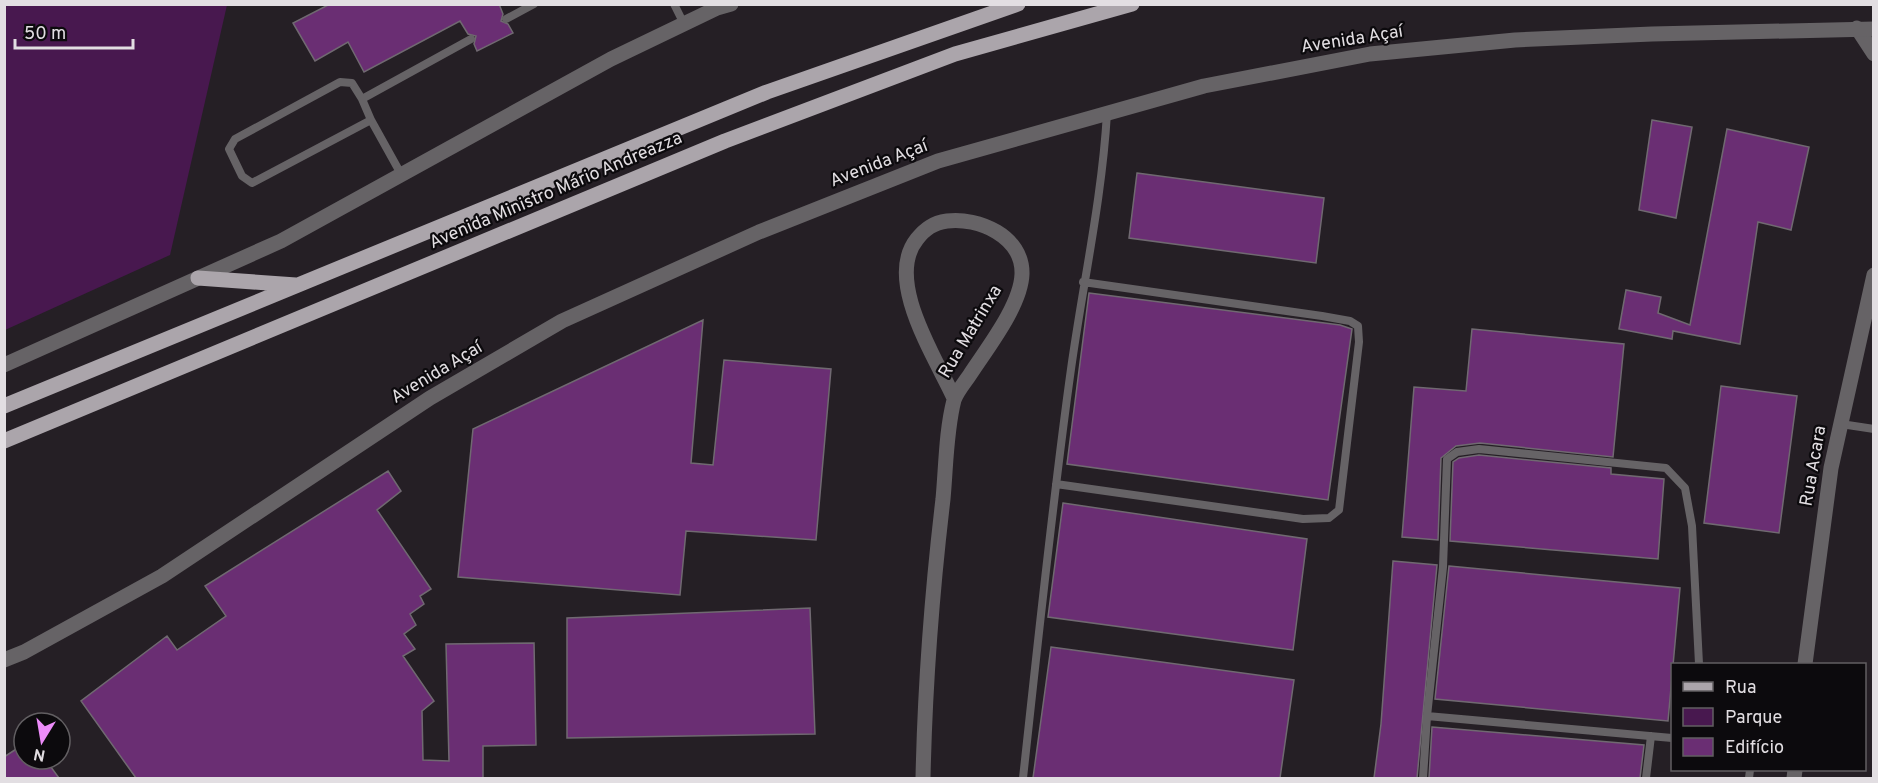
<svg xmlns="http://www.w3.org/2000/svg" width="1878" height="783" viewBox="0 0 1878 783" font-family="Overpass,sans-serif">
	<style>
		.green { fill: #48184f }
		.building { fill: #6a2e73; stroke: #706971; stroke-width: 1.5 }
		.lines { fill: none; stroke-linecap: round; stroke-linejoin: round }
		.service { stroke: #666366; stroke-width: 8 }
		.minor { stroke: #666366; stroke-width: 15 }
		.tertiary { stroke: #666366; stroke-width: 15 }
		.primary { stroke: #aba5ab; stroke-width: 15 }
		.labels { text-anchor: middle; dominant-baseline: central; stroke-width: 4.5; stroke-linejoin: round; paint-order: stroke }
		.street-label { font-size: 18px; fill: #e2dee2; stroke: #0c0a0d }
	</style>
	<rect width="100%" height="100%" fill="#251f25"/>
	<!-- green -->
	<path class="green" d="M4,5H227L170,255L5,330Z"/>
	<!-- building -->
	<path class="building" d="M330,4H499L503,14L501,21L508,24L513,33L477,51L474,44L476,36L468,34L460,21L364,72L348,42L315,61L293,23Z
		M1652,120L1692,127L1676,218L1639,210Z
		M1727,129L1809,147L1791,230L1758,222L1740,344L1673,331L1672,339L1619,329L1626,290L1661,297L1658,313L1690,325Z
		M1137,173L1324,198L1316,263L1129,238Z
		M1089,293L1340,325L1352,329L1328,500L1067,464Z
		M703,320L691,463L713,465L724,360L831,369L816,540L686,531L680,595L458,577L473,429Z
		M1472,329L1624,344L1613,457L1480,443L1456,446L1441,458L1438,540L1402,537L1414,387L1466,391Z
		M1721,386L1797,396L1779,533L1704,523Z
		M1479,455L1611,468V474L1664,479L1658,559L1450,541L1453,462L1459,458Z
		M388,471L401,491L377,510L431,589L420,596L424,604L410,614L416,625L404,634L415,649L403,656L434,701L422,711L423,760L449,761L446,644L534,643L536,745L483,746V778H136L81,701L167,636L177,650L226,616L205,586Z
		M1063,503L1307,539L1293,650L1048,617Z
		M1393,561L1437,565L1417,778H1374L1381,724Z
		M1449,566L1680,588L1668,721L1435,699Z
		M810,608L815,734L567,738V618Z
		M1051,647L1294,680L1280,778H1033Z
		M1432,727L1644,745L1640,778H1429Z
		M24,744V759H45L59,778H4V757Z"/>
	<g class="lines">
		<!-- service -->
		<path class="service" d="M674,4L684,24
			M506,19L534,4
			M362,99L371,120
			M401,174L371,120L252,183L242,176L229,149L235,139L340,82L352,83L362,99L471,39
			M1841,424L1874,429
			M1056,484L1303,519L1329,518L1339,510L1359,342L1358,326L1350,321L1322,316L1083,282
			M1427,716L1443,567L1447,459L1457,452L1479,449L1666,468L1685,488L1692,526L1699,664
			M1023,778C1038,642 1052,505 1071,369C1083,283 1102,199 1107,113
			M1423,778L1427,716L1672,738
			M1646,778L1651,736
			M1749,778L1750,770"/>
		<!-- minor -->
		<path class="minor" d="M1857,28L1874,54
			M1805,664L1831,468L1874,275
			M923,778C925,684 932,592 943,499C946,467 946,431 954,400C957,391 966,381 971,373C988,347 1021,305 1022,274C1023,236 978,217 947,221C933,223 925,229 917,239C884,280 936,358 954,398
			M1794,778L1795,770"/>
		<!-- tertiary -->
		<path class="tertiary" d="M4,365L281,241L611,59L717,8L731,4
			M4,660L24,652L162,576L430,398L562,321L759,232L938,161L1204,86L1370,54L1515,40L1652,34L1874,29"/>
		<!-- primary -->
		<path class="primary" d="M198,278L296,285
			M4,406L767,92L1018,4
			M4,441L725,141L955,54L1132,4"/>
	</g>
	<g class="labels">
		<!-- street labels -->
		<g class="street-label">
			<text transform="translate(1352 40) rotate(-9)">Avenida Açaí</text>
			<text transform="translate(879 164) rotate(-21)">Avenida Açaí</text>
			<text transform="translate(556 191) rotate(-23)">Avenida Ministro Mário Andreazza</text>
			<text transform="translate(971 332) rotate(-59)">Rua Matrinxa</text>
			<text transform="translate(437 373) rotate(-31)">Avenida Açaí</text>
			<text transform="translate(1814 466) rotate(-80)">Rua Acara</text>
		</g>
	</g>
	<!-- border -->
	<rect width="1878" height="783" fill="none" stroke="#e2dee2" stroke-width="12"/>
	<!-- legend -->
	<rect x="1671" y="663" width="195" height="108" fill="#0c0a0d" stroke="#625f62" stroke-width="1.5"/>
	<rect x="1683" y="682" width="30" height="9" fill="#aba5ab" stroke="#625f62" stroke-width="1.5"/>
	<text x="1725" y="693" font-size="18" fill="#e2dee2">Rua</text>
	<rect x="1683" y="708" width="30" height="18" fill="#48184f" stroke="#625f62" stroke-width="1.5"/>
	<text x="1725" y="723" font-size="18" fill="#e2dee2">Parque</text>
	<rect x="1683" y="738" width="30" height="18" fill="#6a2e73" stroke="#625f62" stroke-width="1.5"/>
	<text x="1725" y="753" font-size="18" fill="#e2dee2">Edifício</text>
	<!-- north arrow -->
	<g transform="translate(42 741) rotate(191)"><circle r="28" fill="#0c0a0d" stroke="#625f62" stroke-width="1.5"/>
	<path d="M0-4.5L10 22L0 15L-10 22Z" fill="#ed8cfa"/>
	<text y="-9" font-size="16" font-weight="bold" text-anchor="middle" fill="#e2dee2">N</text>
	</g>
	<!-- scale -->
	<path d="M15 39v9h118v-9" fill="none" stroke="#e2dee2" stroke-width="3"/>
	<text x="24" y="39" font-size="18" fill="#e2dee2" stroke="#0c0a0d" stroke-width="4.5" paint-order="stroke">50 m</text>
</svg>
